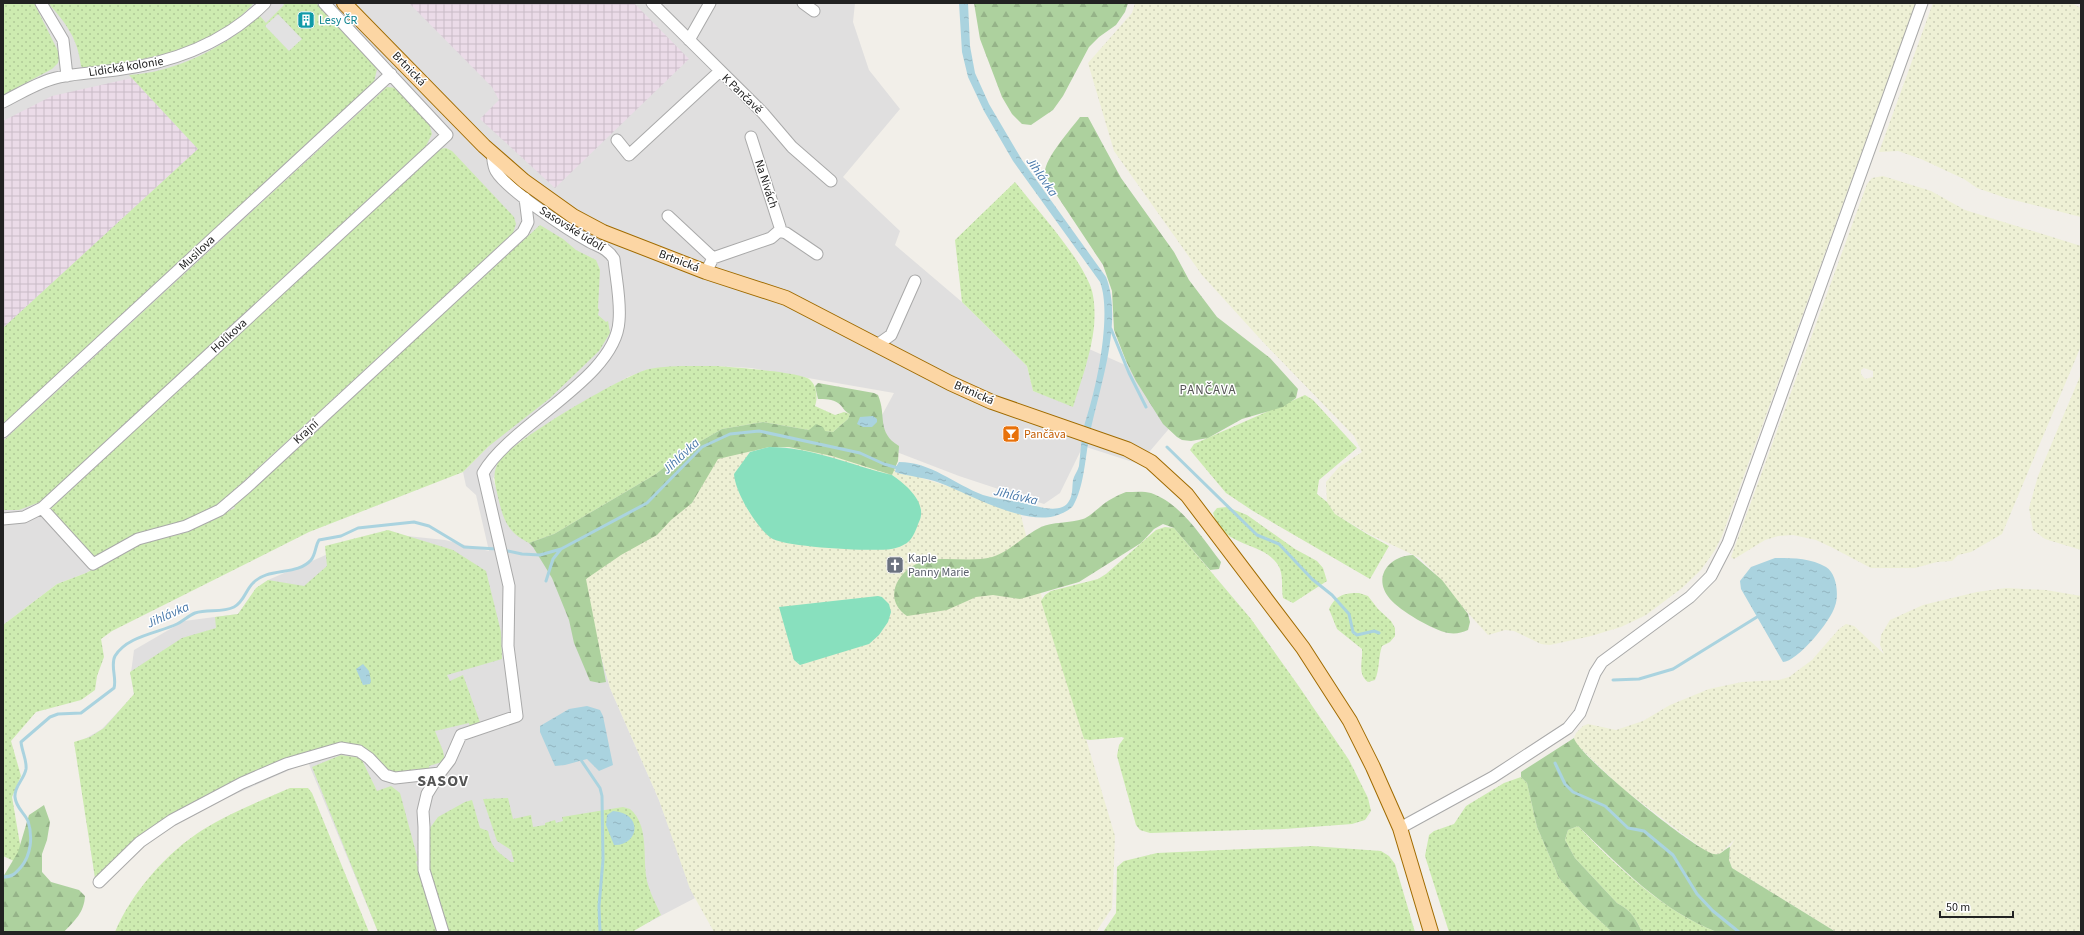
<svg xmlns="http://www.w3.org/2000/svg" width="2084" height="935" viewBox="0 0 2084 935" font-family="'Source Sans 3',sans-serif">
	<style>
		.residential { fill: #e0dfdf }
		.industrial { fill: url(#industrial-grid) }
		.farmland { fill: url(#farmland-dots); fill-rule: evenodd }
		.grass { fill: url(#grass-dots) }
		.forest { fill: url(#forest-firs) }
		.pitch { fill: #88e0be }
		.parking { fill: #e2e2e2 }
		.water { fill: url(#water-ripples) }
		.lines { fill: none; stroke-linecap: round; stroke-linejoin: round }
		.stream { stroke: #aad3df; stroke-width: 3 }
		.minor-casing { stroke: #a9a9a9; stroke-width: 13 }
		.major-casing { stroke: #a06b00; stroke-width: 16 }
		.minor { stroke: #fff; stroke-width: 11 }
		.major { stroke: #fcd6a4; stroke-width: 14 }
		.labels { text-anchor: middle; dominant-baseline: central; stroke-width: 3; stroke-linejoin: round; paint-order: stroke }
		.culture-label { font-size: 12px; fill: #0d838f; stroke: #fff; text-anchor: start }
		.street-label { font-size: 12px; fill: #222; stroke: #fff }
		.food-label { font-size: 12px; fill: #c56008; stroke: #fff; text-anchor: start }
		.worship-label { font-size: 12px; fill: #5b616d; stroke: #fff; text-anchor: start }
		.water-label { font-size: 13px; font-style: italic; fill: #4a7aab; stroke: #fff }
		.neighbourhood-label { font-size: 13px; letter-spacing: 1px; fill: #555; stroke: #fff }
		.district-label { font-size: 16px; font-weight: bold; letter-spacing: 1px; fill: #555; stroke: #fff }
	</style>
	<defs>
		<pattern id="industrial-grid" width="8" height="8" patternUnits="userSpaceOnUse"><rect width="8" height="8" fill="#ebdbe8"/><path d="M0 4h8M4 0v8" fill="none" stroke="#c9bcc7"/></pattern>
		<pattern id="farmland-dots" width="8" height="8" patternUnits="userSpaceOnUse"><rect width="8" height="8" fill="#eef0d5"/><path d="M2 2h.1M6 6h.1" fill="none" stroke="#ccceb7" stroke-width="1.8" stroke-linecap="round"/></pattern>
		<pattern id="grass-dots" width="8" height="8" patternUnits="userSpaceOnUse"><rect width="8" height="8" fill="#cdebb0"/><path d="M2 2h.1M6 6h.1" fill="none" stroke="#b0c997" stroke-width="1.8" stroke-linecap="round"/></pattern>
		<pattern id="forest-firs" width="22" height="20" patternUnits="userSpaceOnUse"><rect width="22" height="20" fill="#add19e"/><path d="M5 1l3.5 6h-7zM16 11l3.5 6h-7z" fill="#95b388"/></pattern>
		<pattern id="water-ripples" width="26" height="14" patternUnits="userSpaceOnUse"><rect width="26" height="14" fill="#aad3df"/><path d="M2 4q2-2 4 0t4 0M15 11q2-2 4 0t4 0" fill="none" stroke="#92b5bf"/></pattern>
	</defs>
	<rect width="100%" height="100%" fill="#f2efe9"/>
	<!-- residential -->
	<path class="residential" d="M3,3H855L853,22L869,70L900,109L843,177L900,231L895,245L962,302L1027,366L1033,391L1073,406L1089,349L1148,375L1173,424L1139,464L1083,446L1060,493L1044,504L959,476L868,441L894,393L751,368L716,366L649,369L628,377L567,411L518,443L505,454L493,479L497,491L558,538L598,645L610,688L659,800L695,898L630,932H378L308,762L206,807L145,842L102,887L95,878L76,744L102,729L134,695L131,673L134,650L184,621L238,614L257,588L268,580L335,551L388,534L445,540L489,551L476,495L466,486L463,472L489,446L228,511L181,534L139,544L86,573L57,584L3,625Z"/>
	<!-- industrial -->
	<path class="industrial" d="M409,3H634L689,59L555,188L480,119L499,100L492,87Z
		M132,78L198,149L3,328V121L52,96Z"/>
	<!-- farmland -->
	<path class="farmland" d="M1135,3H1916L1722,536L1715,550L1701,570L1682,588L1646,615L1621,627L1591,636L1550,645L1541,644L1514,631L1505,630L1488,635L1457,601L1442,581L1420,558L1369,534L1335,514L1327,502L1326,482L1339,467L1362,452L1354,436L1263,342L1202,275L1114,151L1088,63L1132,13Z
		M1933,3H2072L2081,8V217L2006,198L1977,188L1964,179L1921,159L1898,151L1879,152Z
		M1883,176L1931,191L1965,210L2081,246V346L2002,534L1971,552L1958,555L1952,561L1937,562L1915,568H1871L1831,547L1816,540L1793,535L1778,536L1765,540L1734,559L1731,557L1867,184L1872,178ZM1864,368L1873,371V377L1865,379L1861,374V370Z
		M2081,374V550L2045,539L2033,530L2029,508L2038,476Z
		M733,445L827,449L1019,508L1042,598L1084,739H1086L1115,836L1112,908L1096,932H714L690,889L659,800L610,688L598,645L565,553Z
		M2006,588L2046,590L2081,596V932H1836L1732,868L1729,860L1730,847L1735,839L1720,854L1714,855L1704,850L1622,788L1575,743L1574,738L1576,733L1583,726L1588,724L1616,730L1643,721L1670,705L1709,689L1742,682L1779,680L1789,677L1812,660L1839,629L1846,624L1854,626L1884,654L1880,645L1881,635L1890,620L1923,605L1977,592Z"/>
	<!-- grass -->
	<path class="grass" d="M3,3H34L60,55L58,63L52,69L3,95Z
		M48,3H254C211,51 144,60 84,69L81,66C78,39 66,23 48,3Z
		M283,3H316L370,58L377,69L374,82L3,425V328L198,149L129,75C177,72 224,47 260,16L266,23L284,5Z
		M387,87L397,88L429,123L432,134L426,146L40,502L19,510H3V441Z
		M446,148L452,151L514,217L516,224L513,233L218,505L173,526L94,559L48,511L433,154L439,149Z
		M1015,182C1037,210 1077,253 1090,285C1095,297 1095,314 1094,327C1091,354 1081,381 1073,407L1033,391L1027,366L962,302L955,240Z
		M540,225L563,239L576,250L596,260L600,270L598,308L599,310L598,315L606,322L608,321L610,333L599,351L549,399L489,446L463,472L309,532L112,631L101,639L104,657L97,676L95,690L81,700L36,712L11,741L21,776L12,797L21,850L18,863L3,856V625L57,584L86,573L139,544L181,534L235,508L234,506Z
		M716,366C731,367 799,372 809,379C817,385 818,398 815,406L835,415L844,412L850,414L848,419L833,432L809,430L763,422L722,429L687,449L656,474L581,518L554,534L529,543C509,533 504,522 499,501C496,487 491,476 498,463C509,442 624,375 649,369C666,365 697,366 716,366Z
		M1305,395L1313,400L1357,448L1319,480L1317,494L1327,502L1335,514L1367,534L1389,546L1370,579L1253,511L1226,493L1190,450L1194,444Z
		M1227,507L1247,515L1295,549L1317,561L1323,568L1327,581L1293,603L1283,598C1281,587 1284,574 1278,565C1262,540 1223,549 1213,513L1217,508Z
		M1165,527L1174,528L1251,619L1300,688L1349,760L1368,798L1371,811L1365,820L1352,824L1284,829L1150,833L1140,830L1136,825L1117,756L1119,745L1124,738L1122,737L1090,740L1084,739L1041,601L1045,595L1051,591L1098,579L1106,574L1156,530Z
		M388,530L453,550L486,571L501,632L502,659L447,675L450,681L463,675L481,725L470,727L469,723L435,731L443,751L445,761L429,766L430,770L417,773L416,769L390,774L375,756L361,745L349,746L203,799L138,836L95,878L74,742L90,737L104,728L134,694L130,672L182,638L216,628L215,617L238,614L256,588L268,580L304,586L327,566L325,546Z
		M1359,593L1368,596L1378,609L1391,621L1395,628V636L1390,642L1382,646C1378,657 1380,669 1375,680L1368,682C1357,674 1363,661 1362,649L1337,629L1329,609C1336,595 1344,593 1359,593Z
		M341,755L361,758L377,791L391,786L400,793L418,860L416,862L441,932H378L312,767Z
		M1521,777L1527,783L1537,827L1559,878L1583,905L1612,932H1449L1425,856L1429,835L1434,831L1454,824L1466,806L1504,783Z
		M290,788H308L312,793L369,932H115C132,892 167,852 204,829C231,812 261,801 290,788Z
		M508,798L513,819L531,815L533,827L545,825V823L555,820L556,823L563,821L562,817L623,807L630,809C650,826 642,858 647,881C650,893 656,904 661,915L632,932H449L426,861L427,832L438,817L465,802L472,800L480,828L488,831C492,849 497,851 511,862H514L511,850L497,841L483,799Z
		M1578,826C1616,866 1664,912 1717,932H1642C1636,919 1631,910 1617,903L1575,858L1565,840L1568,830Z
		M1312,846L1381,851L1389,856L1395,864L1415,932H1103L1116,913L1117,867L1124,861L1157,853Z"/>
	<!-- forest -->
	<path class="forest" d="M974,3H1128L1125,12L1116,25L1099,37L1089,47L1063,96L1053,110L1031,125L1022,124L1012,114L1002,97L980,39Z
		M1080,117H1088L1121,178L1174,252L1189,280L1217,317L1270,358L1298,389L1296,398L1283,407L1242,419L1208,438L1191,441L1182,440L1177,437L1163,424L1136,381L1126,361L1114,330L1112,291L1103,265L1050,185C1049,182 1046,177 1045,173C1044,159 1071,129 1080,117Z
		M818,383L874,393L878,395C887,416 876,432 899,446L898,461L892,475L832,456L789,447H769L718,459L692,503L671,520L657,535L621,555L586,579L606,682L600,683L590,681L574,643L569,620L552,578L533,547L529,543L554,534L581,518L656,474L687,449L722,429L763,422L809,430L816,424L823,427L825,431L833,432L848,419L850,414C844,412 843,406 838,403C833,399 824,399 818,399L815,386Z
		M1126,492C1134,492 1144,491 1151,493C1182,504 1202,538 1221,562L1219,569L1210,570L1174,528L1163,524L1154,529L1141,543L1079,582L1020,599L993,595L976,597L947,610L907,616C887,603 892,580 911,567C934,552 966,564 992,557C1011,551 1023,536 1041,527C1051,522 1071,523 1083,519C1089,517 1095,511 1100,507C1108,500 1116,496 1126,492Z
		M1413,555L1442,580L1468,614L1470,622L1468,630C1461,633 1456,634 1448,633C1433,630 1400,611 1390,599C1372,578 1388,556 1413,555Z
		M1574,738C1576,754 1696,851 1714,854C1721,856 1724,849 1730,847L1729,860L1732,868L1836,932H1717C1661,911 1620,866 1578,826L1568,830L1565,840L1575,858L1617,903C1631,910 1636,919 1642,932H1612L1583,905L1559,878L1537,827L1527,783L1521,777V772Z
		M44,805L50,822L47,840L42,854V872L51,882L79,890L85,896C84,913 75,920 64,932H3V877L18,852L29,815Z"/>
	<!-- pitch -->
	<path class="pitch" d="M769,447C812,447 850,465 892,475C904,483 923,499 921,515C921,519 918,523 917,527C915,532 912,539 908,542C905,545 895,549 891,549C873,552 783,547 771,538C756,527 735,492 734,474L750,452Z
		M878,596L882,597L889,604L891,612L888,622L879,635L869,644L800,665L794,660L779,607Z"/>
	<!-- parking -->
	<path class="parking" d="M278,14L302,39L289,51L265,26Z"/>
	<!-- water -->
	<path class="water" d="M959,3H968L970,46L975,73L989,104L1022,160L1106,277C1124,323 1098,391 1089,438C1085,459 1084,487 1073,506C1069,511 1061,514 1055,516C1023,525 969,494 940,483C925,477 910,477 895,472L896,467L899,462C931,462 954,484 983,495C995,499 1008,500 1021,502C1033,505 1061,516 1069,501C1073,495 1072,487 1073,480C1074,475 1078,471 1079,466C1081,448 1081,434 1087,416C1097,385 1112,313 1100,282L1013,161L984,111L968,77L962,52Z
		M873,416L877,419V422L872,427H863L857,424L860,417Z
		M1775,558C1792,558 1811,558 1826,567C1837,574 1839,595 1835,606C1831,621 1797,662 1783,662L1741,589L1740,581L1751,567Z
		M363,664L369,671L371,681L370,684L363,685L356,669Z
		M587,706L600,710L603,716L613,765L599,771L587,759L565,765L555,766L540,732V726L569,709Z
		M613,811C644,813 639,846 614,845L606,825L607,815Z"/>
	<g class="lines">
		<!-- stream -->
		<path class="stream" d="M1108,328L1111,329L1129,373L1146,407
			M1167,447L1257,535L1279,544L1312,579L1332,595L1349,614L1353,632L1357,635L1374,631L1379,633
			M503,550L522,554L540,555L561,549L647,503L702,447L730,434L759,431L860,453L884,464L898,468
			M546,581L553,559L561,549
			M1613,680L1639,679L1673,669L1757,617
			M581,760L600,788L602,796L603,860L599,906L600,932
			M1555,763L1565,784L1573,792L1605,806L1628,828L1644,831L1673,855L1697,894L1713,911L1739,932
			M3,877C12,877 15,874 21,867C31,855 33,837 28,821C24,812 16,808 15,797C14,786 24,780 26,769C27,760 22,752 21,742L50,717L58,714L81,713L114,688C117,678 110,665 115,656C127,636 158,633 177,624C183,621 188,616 195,613C208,609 222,613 234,607C244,602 245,591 253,583C268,567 297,576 311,560C316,554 315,546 319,540L341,536L358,528L414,522L429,526L464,547L497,549"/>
		<defs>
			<path id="minor" d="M41,3L63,40L67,76
				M652,3L763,113L792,147L831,181
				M803,3L814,11
				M689,40L710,3
				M3,102C19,94 35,84 52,79C72,73 95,73 116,70C172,63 224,44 265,3
				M617,140L629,155L720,71
				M668,216L713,258
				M779,231L786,233L817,254
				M706,272L713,258L771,238L779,231L780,227L751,137
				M877,345L891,335L915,281
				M3,432L391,74
				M42,508L93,564L138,539L186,526L220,510L247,487L523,232L528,222L525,198
				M3,519L24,517L42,508L447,135L324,3
				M1400,828L1493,777L1568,728L1580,713L1595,673L1602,662L1690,597L1711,576L1728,543L1922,3
				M99,882L140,842L172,820L242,783L286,764L341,748L359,751L369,758L385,775L395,778L440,773
				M443,932L424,870V827L423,811L427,794L440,773L450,760L461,735L517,716L508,646L509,586L483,473C511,424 616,378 619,321C621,301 616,279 614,259C608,249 600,247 590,242C570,231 507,190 496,171C493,166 493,159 492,153"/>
			<path id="major" d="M344,3L484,146L524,181L573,216L603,232L706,272L786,298L950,383L992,402L1127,449L1151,462L1187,495L1303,648L1350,721L1373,767L1400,828L1431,932"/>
		</defs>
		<!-- minor casing -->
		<use href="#minor" class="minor-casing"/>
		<!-- major casing -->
		<use href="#major" class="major-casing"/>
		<!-- minor -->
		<use href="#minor" class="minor"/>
		<!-- major -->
		<use href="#major" class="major"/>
	</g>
	<!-- icons -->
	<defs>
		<symbol id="building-square" viewBox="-11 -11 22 22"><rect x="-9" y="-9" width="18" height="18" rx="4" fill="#0f9aa8" stroke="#fff"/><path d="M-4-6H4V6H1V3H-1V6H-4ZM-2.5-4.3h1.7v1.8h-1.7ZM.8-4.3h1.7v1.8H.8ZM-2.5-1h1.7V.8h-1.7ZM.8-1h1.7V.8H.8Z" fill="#fff"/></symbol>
		<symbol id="bar-square" viewBox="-11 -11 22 22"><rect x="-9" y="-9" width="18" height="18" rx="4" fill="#e8710a" stroke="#fff"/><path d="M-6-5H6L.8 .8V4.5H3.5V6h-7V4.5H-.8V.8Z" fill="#fff"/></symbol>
		<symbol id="church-square" viewBox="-11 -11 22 22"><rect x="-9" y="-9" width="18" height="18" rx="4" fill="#6b7280" stroke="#fff"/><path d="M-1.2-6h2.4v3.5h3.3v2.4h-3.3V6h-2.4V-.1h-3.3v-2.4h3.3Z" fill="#fff"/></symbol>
	</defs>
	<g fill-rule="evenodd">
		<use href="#building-square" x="296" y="10" width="20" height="20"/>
		<use href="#bar-square" x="1001" y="424" width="20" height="20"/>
		<use href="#church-square" x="885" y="555" width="20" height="20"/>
	</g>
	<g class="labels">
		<!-- culture labels -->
		<g class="culture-label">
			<text x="319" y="20">Lesy ČR</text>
		</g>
		<!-- street labels -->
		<g class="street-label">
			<text transform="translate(126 67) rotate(-9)">Lidická kolonie</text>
			<text transform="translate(409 69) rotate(46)">Brtnická</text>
			<text transform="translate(742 94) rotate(44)">K Pančavě</text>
			<text transform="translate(766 184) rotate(72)">Na Nivách</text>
			<text transform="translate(572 229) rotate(32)">Sasovské údolí</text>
			<text transform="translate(197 253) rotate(-43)">Musilova</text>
			<text transform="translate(679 261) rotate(21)">Brtnická</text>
			<text transform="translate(229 336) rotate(-43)">Holíkova</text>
			<text transform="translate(974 393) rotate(24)">Brtnická</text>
			<text transform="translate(306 432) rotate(-43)">Krajní</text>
		</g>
		<!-- food labels -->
		<g class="food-label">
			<text x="1024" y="434">Pančava</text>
		</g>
		<!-- worship labels -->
		<g class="worship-label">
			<text x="908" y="558">Kaple<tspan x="908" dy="14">Panny Marie</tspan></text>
		</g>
		<!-- water labels -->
		<g class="water-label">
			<text transform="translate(1042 177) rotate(55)">Jihlávka</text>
			<text transform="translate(681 456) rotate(-43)">Jihlávka</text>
			<text transform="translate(1016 496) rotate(13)">Jihlávka</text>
			<text transform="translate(168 615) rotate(-24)">Jihlávka</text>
		</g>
		<!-- neighbourhood labels -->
		<g class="neighbourhood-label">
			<text x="1208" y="390">PANČAVA</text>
		</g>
		<!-- district labels -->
		<g class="district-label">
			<text x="443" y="781">SASOV</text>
		</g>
	</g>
	<!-- border -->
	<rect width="2084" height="935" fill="none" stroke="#222222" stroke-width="8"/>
	<!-- scale -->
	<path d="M1940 911v6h73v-6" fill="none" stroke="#222222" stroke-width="2"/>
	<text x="1946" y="911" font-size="12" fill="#222222" stroke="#ffffff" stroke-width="3" paint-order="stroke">50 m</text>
</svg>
